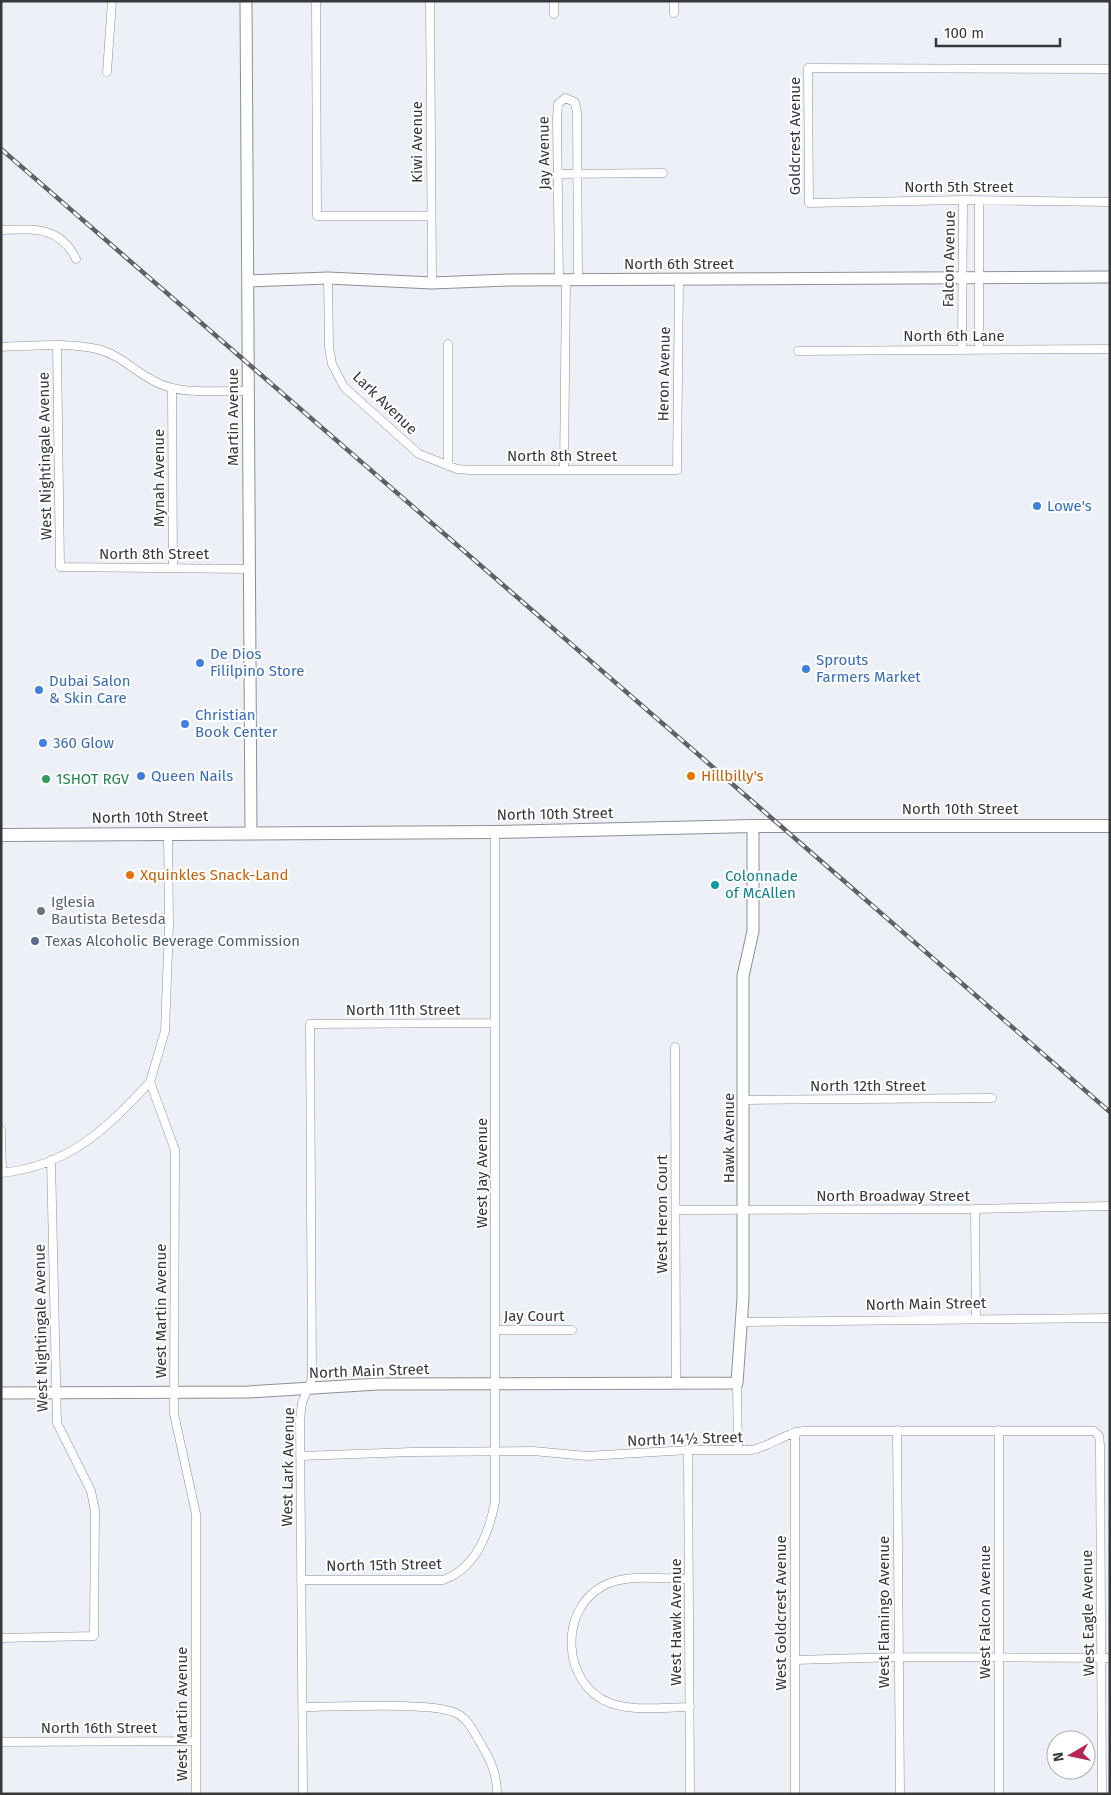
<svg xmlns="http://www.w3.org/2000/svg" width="1111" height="1795" viewBox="0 0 1111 1795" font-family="'Fira Sans',sans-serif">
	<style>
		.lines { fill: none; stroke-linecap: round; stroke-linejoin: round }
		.street-casing { stroke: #8c9095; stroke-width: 9 }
		.secondary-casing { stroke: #8c9095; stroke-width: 13 }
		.primary-casing { stroke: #8c9095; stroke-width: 14 }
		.street { stroke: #fff; stroke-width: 8 }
		.secondary { stroke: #fff; stroke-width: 11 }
		.primary { stroke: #fff; stroke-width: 12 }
		.rail-casing { stroke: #5f6164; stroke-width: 4.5 }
		.rail { stroke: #fff; stroke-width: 2.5; stroke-dasharray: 8; stroke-linecap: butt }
		.shop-dot { fill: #3f7fe0; stroke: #fff; stroke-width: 2 }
		.food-dot { fill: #e8710a; stroke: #fff; stroke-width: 2 }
		.leisure-dot { fill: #2e9e5b; stroke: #fff; stroke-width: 2 }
		.culture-dot { fill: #0f9aa8; stroke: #fff; stroke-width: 2 }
		.worship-dot { fill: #6b7280; stroke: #fff; stroke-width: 2 }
		.service-dot { fill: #5c6f8a; stroke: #fff; stroke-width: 2 }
		.labels { text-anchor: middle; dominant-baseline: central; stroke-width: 4; stroke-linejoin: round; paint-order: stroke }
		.street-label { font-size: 15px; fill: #353739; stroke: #fff }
		.shop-label { font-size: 15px; fill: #366cbe; stroke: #fff; text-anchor: start }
		.food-label { font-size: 15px; fill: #c56008; stroke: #fff; text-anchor: start }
		.leisure-label { font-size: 15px; fill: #27864d; stroke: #fff; text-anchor: start }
		.culture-label { font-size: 15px; fill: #0d838f; stroke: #fff; text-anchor: start }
		.worship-label { font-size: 15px; fill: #5b616d; stroke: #fff; text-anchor: start }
		.service-label { font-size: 15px; fill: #4e5e75; stroke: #fff; text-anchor: start }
	</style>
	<rect width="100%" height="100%" fill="#edf1f7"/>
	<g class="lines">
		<defs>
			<path id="street" d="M316,1L317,216H431
				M430,1L432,283
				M554,1V14
				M674,13V1
				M1110,69L808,68L809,203L963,200L1110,202
				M107,72L112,1
				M558,174L663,173
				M1,230C34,229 60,226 76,259
				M328,278L329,347L332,364L344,387L419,454L457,469L470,470H677L679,279
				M559,280L557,117L558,104L565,98L575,102L577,113L578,279
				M448,344V466
				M57,345L60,567L248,569
				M1,347C33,346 66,342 97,349C119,354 134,371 154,381C180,396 219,390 249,391
				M962,349L963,200
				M979,349V200
				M798,351L1110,349
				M172,388L173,568
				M564,469L566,280
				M168,833L169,925L165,1031L150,1082L175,1150L174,1414L196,1514V1794
				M675,1047L676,1382
				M744,1100L992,1098
				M1,1130L2,1173
				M1,1173C69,1166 105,1130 150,1082
				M975,1209L976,1319
				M676,1210L975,1209L1110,1206
				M743,1322L1110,1318
				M496,1330H572
				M737,1383L738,1450
				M897,1430L900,1794
				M999,1430V1794
				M795,1432V1794
				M688,1450L690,1794
				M300,1456L412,1452L533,1451L587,1456L688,1450H751C770,1447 784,1433 803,1431H1094L1099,1436L1100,1445L1102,1794
				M689,1579C662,1579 627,1573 603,1586C558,1610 562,1685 610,1703C634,1712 665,1707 690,1707
				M301,1580H443C475,1569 489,1533 495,1502V832
				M1,1638L94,1636L95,1511L91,1491L57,1423L51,1160
				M795,1660L898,1657L1110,1658
				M303,1707C333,1707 438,1701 458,1714C469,1720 474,1733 481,1744C491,1761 497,1774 497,1794
				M1,1742L196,1741
				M303,1794L300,1419L302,1403L312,1379L310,1024L495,1023"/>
			<path id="secondary" d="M246,1L251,833
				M248,281L328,278L432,283L508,280L1110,277
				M1,1393L248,1392L378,1384L737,1383L743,1298V976L753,931V826"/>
			<path id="primary" d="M1,835L495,832L753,826H1110"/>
		</defs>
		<!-- street casing -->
		<use href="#street" class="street-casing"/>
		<!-- secondary casing -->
		<use href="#secondary" class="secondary-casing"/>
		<!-- primary casing -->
		<use href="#primary" class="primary-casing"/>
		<!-- street -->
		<use href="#street" class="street"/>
		<!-- secondary -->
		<use href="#secondary" class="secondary"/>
		<!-- primary -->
		<use href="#primary" class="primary"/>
		<defs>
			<path id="rail" d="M1,149L1110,1112"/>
		</defs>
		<!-- rail casing -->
		<use href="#rail" class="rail-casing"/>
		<!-- rail -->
		<use href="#rail" class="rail"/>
	</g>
	<!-- markers -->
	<g class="shop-dot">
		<circle cx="1037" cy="506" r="5"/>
		<circle cx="200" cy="663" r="5"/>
		<circle cx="806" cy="669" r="5"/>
		<circle cx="39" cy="690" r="5"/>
		<circle cx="185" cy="724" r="5"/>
		<circle cx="43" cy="743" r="5"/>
		<circle cx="141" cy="776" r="5"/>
	</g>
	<g class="food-dot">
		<circle cx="691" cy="776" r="5"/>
		<circle cx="130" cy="875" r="5"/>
	</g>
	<circle class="leisure-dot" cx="46" cy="779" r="5"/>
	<circle class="culture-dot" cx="715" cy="885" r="5"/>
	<circle class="worship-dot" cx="41" cy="911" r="5"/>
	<circle class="service-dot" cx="35" cy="941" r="5"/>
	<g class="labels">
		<!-- street labels -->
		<g class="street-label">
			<text transform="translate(795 136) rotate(-90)">Goldcrest Avenue</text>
			<text transform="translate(417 142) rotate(-90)">Kiwi Avenue</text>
			<text transform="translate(544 153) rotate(-91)">Jay Avenue</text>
			<text x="959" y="187">North 5th Street</text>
			<text transform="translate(949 259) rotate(-89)">Falcon Avenue</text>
			<text x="679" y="264">North 6th Street</text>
			<text x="954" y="336">North 6th Lane</text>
			<text transform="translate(664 374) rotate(-89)">Heron Avenue</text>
			<text transform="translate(385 403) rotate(44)">Lark Avenue</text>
			<text transform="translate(233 417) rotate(-90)">Martin Avenue</text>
			<text transform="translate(45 456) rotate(-91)">West Nightingale Avenue</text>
			<text x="562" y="456">North 8th Street</text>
			<text transform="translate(159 478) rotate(-90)">Mynah Avenue</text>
			<text x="154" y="554">North 8th Street</text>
			<text x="960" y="809">North 10th Street</text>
			<text transform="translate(555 814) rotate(-1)">North 10th Street</text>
			<text transform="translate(150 817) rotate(-1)">North 10th Street</text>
			<text x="403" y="1010">North 11th Street</text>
			<text x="868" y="1086">North 12th Street</text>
			<text transform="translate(729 1138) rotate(-90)">Hawk Avenue</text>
			<text transform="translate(482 1173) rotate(-90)">West Jay Avenue</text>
			<text x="893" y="1196">North Broadway Street</text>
			<text transform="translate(662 1214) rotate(-90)">West Heron Court</text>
			<text transform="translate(926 1304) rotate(-1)">North Main Street</text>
			<text transform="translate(161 1311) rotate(-90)">West Martin Avenue</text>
			<text x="534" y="1316">Jay Court</text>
			<text transform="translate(41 1328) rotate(-91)">West Nightingale Avenue</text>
			<text transform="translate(369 1371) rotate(-2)">North Main Street</text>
			<text transform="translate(685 1439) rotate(-2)">North 14½ Street</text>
			<text transform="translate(288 1467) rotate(-89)">West Lark Avenue</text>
			<text transform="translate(384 1565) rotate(-1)">North 15th Street</text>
			<text transform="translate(884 1612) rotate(-90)">West Flamingo Avenue</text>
			<text transform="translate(985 1612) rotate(-90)">West Falcon Avenue</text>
			<text transform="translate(781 1613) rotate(-90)">West Goldcrest Avenue</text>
			<text transform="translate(1088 1613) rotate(-91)">West Eagle Avenue</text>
			<text transform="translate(676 1622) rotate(-90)">West Hawk Avenue</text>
			<text transform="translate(182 1714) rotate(-90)">West Martin Avenue</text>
			<text x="99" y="1728">North 16th Street</text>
		</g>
		<!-- shop labels -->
		<g class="shop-label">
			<text x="1047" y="506">Lowe's</text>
			<text x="210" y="654">De Dios<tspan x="210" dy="17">Fililpino Store</tspan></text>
			<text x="816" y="660">Sprouts<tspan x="816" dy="17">Farmers Market</tspan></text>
			<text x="49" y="681">Dubai Salon<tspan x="49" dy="17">&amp; Skin Care</tspan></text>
			<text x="195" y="715">Christian<tspan x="195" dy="17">Book Center</tspan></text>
			<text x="53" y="743">360 Glow</text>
			<text x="151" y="776">Queen Nails</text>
		</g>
		<!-- food labels -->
		<g class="food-label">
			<text x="701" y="776">Hillbilly's</text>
			<text x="140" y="875">Xquinkles Snack-Land</text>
		</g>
		<!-- leisure labels -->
		<g class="leisure-label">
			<text x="56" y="779">1SHOT RGV</text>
		</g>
		<!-- culture labels -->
		<g class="culture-label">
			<text x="725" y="876">Colonnade<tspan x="725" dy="17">of McAllen</tspan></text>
		</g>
		<!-- worship labels -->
		<g class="worship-label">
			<text x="51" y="902">Iglesia<tspan x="51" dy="17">Bautista Betesda</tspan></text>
		</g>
		<!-- service labels -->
		<g class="service-label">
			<text x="45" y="941">Texas Alcoholic Beverage Commission</text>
		</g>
	</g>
	<!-- border -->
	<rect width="1111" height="1795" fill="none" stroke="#353739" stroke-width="5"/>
	<!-- north arrow -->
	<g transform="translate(1071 1755) rotate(261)"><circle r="24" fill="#ffffff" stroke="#aeafb0"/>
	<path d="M0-4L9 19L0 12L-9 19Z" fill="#b52656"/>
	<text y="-8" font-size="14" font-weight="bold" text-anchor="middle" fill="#353739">N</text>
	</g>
	<!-- scale -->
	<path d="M936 38v8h124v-8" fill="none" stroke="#353739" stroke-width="2.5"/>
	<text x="944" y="38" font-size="15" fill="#353739" stroke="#ffffff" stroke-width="4" paint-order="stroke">100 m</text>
</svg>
